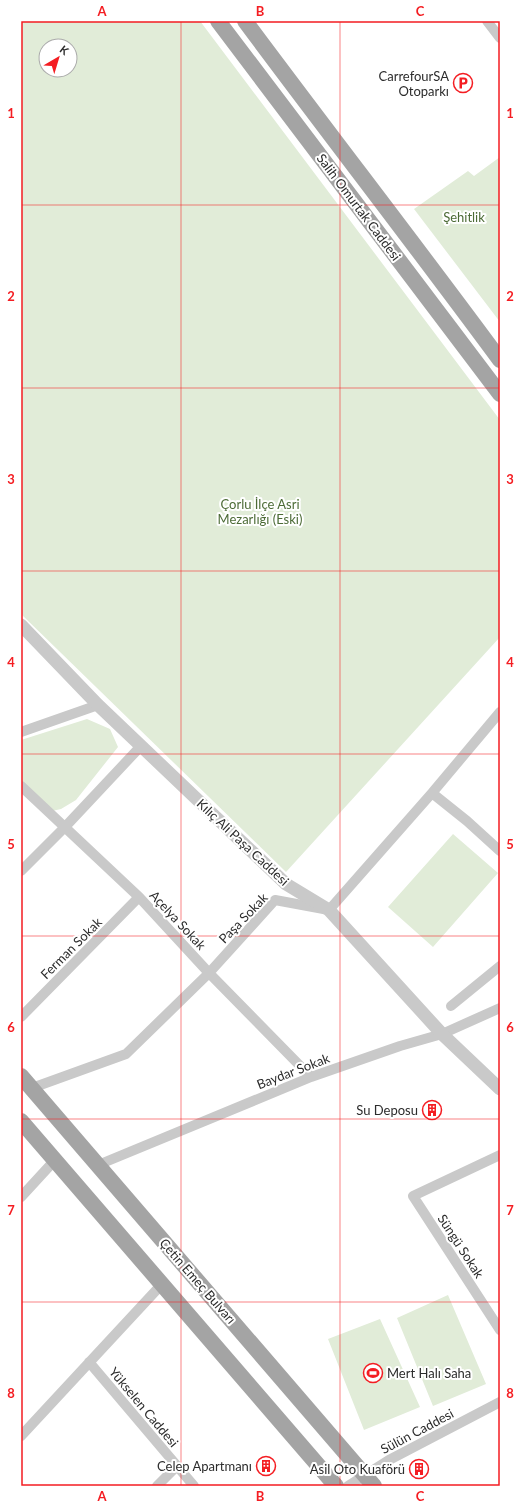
<svg xmlns="http://www.w3.org/2000/svg" width="521" height="1507" viewBox="0 0 521 1507" font-family="Lato,sans-serif">
	<style>
		.green { fill: #e1ecd8; fill-rule: evenodd }
		.lines { fill: none; stroke-linecap: round; stroke-linejoin: round }
		.minor { stroke: #c9c9c9; stroke-width: 10 }
		.tertiary { stroke: #c9c9c9; stroke-width: 13 }
		.primary { stroke: #a4a4a4; stroke-width: 16 }
		.grid { fill: none; stroke: #f41d22; stroke-width: 1; stroke-opacity: 0.55 }
		.labels { text-anchor: middle; dominant-baseline: central; stroke-width: 4; stroke-linejoin: round; paint-order: stroke }
		.poi-label { font-size: 13px; fill: #2c2c2c; stroke: #fff; text-anchor: end }
		.street-label { font-size: 13px; fill: #2c2c2c; stroke: #fff }
		.park-label { font-size: 13px; fill: #4c6b36; stroke: #fff }
		.neatline { fill: none; stroke: #f41d22; stroke-width: 1.5 }
		.grid-label { font-size: 13px; text-anchor: middle; font-weight: bold; fill: #f41d22 }
	</style>
	<rect width="100%" height="100%" fill="#fff"/>
	<!-- green -->
	<path class="green" d="M22,21H200L500,420V637L286,872L21,614ZM46,46H70V70H46Z
		M500,157V322L414,209L468,171L474,176Z
		M87,719L110,729L118,747L76,800L61,809L52,811L21,782V740Z
		M453,834L498,873L433,947L388,907Z
		M448,1295L486,1384L433,1406L397,1318Z
		M380,1319L420,1407L364,1430L328,1339Z"/>
	<g class="lines">
		<!-- minor -->
		<path class="minor" d="M487,21L500,38
			M21,732L98,705
			M21,786L139,897L209,973L311,1077
			M432,793L467,821L500,851
			M21,871L65,827L141,746
			M451,1006L500,966
			M21,1017L139,897
			M32,1088L126,1054L209,973L275,900L329,910L432,793L500,712
			M500,1155L413,1196L500,1330
			M98,1165L311,1077L400,1046L442,1034L500,1008
			M21,1197L55,1160
			M89,1362L194,1486
			M21,1436L162,1284
			M157,1486L177,1466
			M348,1486L389,1460L500,1402"/>
		<!-- tertiary -->
		<path class="tertiary" d="M21,625L98,705L286,884L329,910L442,1034L500,1089"/>
		<!-- primary -->
		<path class="primary" d="M218,21L500,394
			M245,21C329,134 416,246 500,360
			M21,1076L374,1486
			M21,1121L336,1486"/>
	</g>
	<!-- grid -->
	<path class="grid" d="M181,21V1486M340,21V1486M21,205H500M21,388H500M21,571H500M21,754H500M21,936H500M21,1119H500M21,1302H500"/>
	<!-- icons -->
	<defs>
		<symbol id="parking-ring" viewBox="-11 -11 22 22"><circle r="9.5" fill="#fff" stroke="#f41d22" stroke-width="1.5"/><path d="M-3.5-5.5H1a3.5 3.5 0 0 1 0 7H-1V5.5H-3.5ZM-1-3.4V-.6H.8a1.4 1.4 0 0 0 0-2.8Z" fill="#f41d22"/></symbol>
		<symbol id="building-ring" viewBox="-11 -11 22 22"><circle r="9.5" fill="#fff" stroke="#f41d22" stroke-width="1.5"/><path d="M-4-6H4V6H1V3H-1V6H-4ZM-2.5-4.3h1.7v1.8h-1.7ZM.8-4.3h1.7v1.8H.8ZM-2.5-1h1.7V.8h-1.7ZM.8-1h1.7V.8H.8Z" fill="#f41d22"/></symbol>
		<symbol id="stadium-ring" viewBox="-11 -11 22 22"><circle r="9.5" fill="#fff" stroke="#f41d22" stroke-width="1.5"/><path d="M0-5a6.5 5 0 1 0 0 10a6.5 5 0 1 0 0-10ZM-3.5-1.8h7v3.6h-7Z" fill="#f41d22"/></symbol>
	</defs>
	<g fill-rule="evenodd">
		<use href="#parking-ring" x="452" y="72" width="22" height="22"/>
		<use href="#building-ring" x="421" y="1099" width="22" height="22"/>
		<use href="#stadium-ring" x="362" y="1362" width="22" height="22"/>
		<use href="#building-ring" x="255" y="1455" width="22" height="22"/>
		<use href="#building-ring" x="408" y="1458" width="22" height="22"/>
	</g>
	<g class="labels">
		<!-- poi labels -->
		<g class="poi-label">
			<text x="449" y="76">CarrefourSA<tspan x="449" dy="15">Otoparkı</tspan></text>
			<text x="418" y="1110">Su Deposu</text>
			<text x="387" y="1373" text-anchor="start">Mert Halı Saha</text>
			<text x="252" y="1466">Celep Apartmanı</text>
			<text x="405" y="1469">Asil Oto Kuaförü</text>
		</g>
		<!-- street labels -->
		<g class="street-label">
			<text transform="translate(359 207) rotate(53)">Salih Omurtak Caddesi</text>
			<text transform="translate(243 842) rotate(43)">Kılıç Ali Paşa Caddesi</text>
			<text transform="translate(243 918) rotate(-46)">Paşa Sokak</text>
			<text transform="translate(178 920) rotate(47)">Açelya Sokak</text>
			<text transform="translate(71 948) rotate(-45)">Ferman Sokak</text>
			<text transform="translate(293 1071) rotate(-21)">Baydar Sokak</text>
			<text transform="translate(461 1246) rotate(57)">Süngü Sokak</text>
			<text transform="translate(198 1281) rotate(49)">Çetin Emeç Bulvarı</text>
			<text transform="translate(144 1407) rotate(50)">Yükselen Caddesi</text>
			<text transform="translate(417 1431) rotate(-28)">Sülün Caddesi</text>
		</g>
		<!-- park labels -->
		<g class="park-label">
			<text x="464" y="217">Şehitlik</text>
			<text x="260" y="504">Çorlu İlçe Asri<tspan x="260" dy="15">Mezarlığı (Eski)</tspan></text>
		</g>
	</g>
	<!-- border -->
	<rect width="521" height="1507" fill="none" stroke="#ffffff" stroke-width="44"/>
	<!-- north arrow -->
	<g transform="translate(58 58) rotate(38)"><circle r="19" fill="#ffffff" stroke="#ababab"/>
	<path d="M0-3L7 15L0 10L-7 15Z" fill="#f41d22"/>
	<text y="-6" font-size="11" font-weight="bold" text-anchor="middle" fill="#2c2c2c">K</text>
	</g>
	<rect x="22" y="22" width="477" height="1463" class="neatline"/>
	<g class="grid-label">
		<text x="102" y="16">A</text>
		<text x="260" y="16">B</text>
		<text x="420" y="16">C</text>
		<text x="11" y="118">1</text>
		<text x="510" y="118">1</text>
		<text x="11" y="301">2</text>
		<text x="510" y="301">2</text>
		<text x="11" y="484">3</text>
		<text x="510" y="484">3</text>
		<text x="11" y="667">4</text>
		<text x="510" y="667">4</text>
		<text x="11" y="849">5</text>
		<text x="510" y="849">5</text>
		<text x="11" y="1032">6</text>
		<text x="510" y="1032">6</text>
		<text x="11" y="1215">7</text>
		<text x="510" y="1215">7</text>
		<text x="11" y="1398">8</text>
		<text x="510" y="1398">8</text>
		<text x="102" y="1501">A</text>
		<text x="260" y="1501">B</text>
		<text x="420" y="1501">C</text>
	</g>
</svg>
